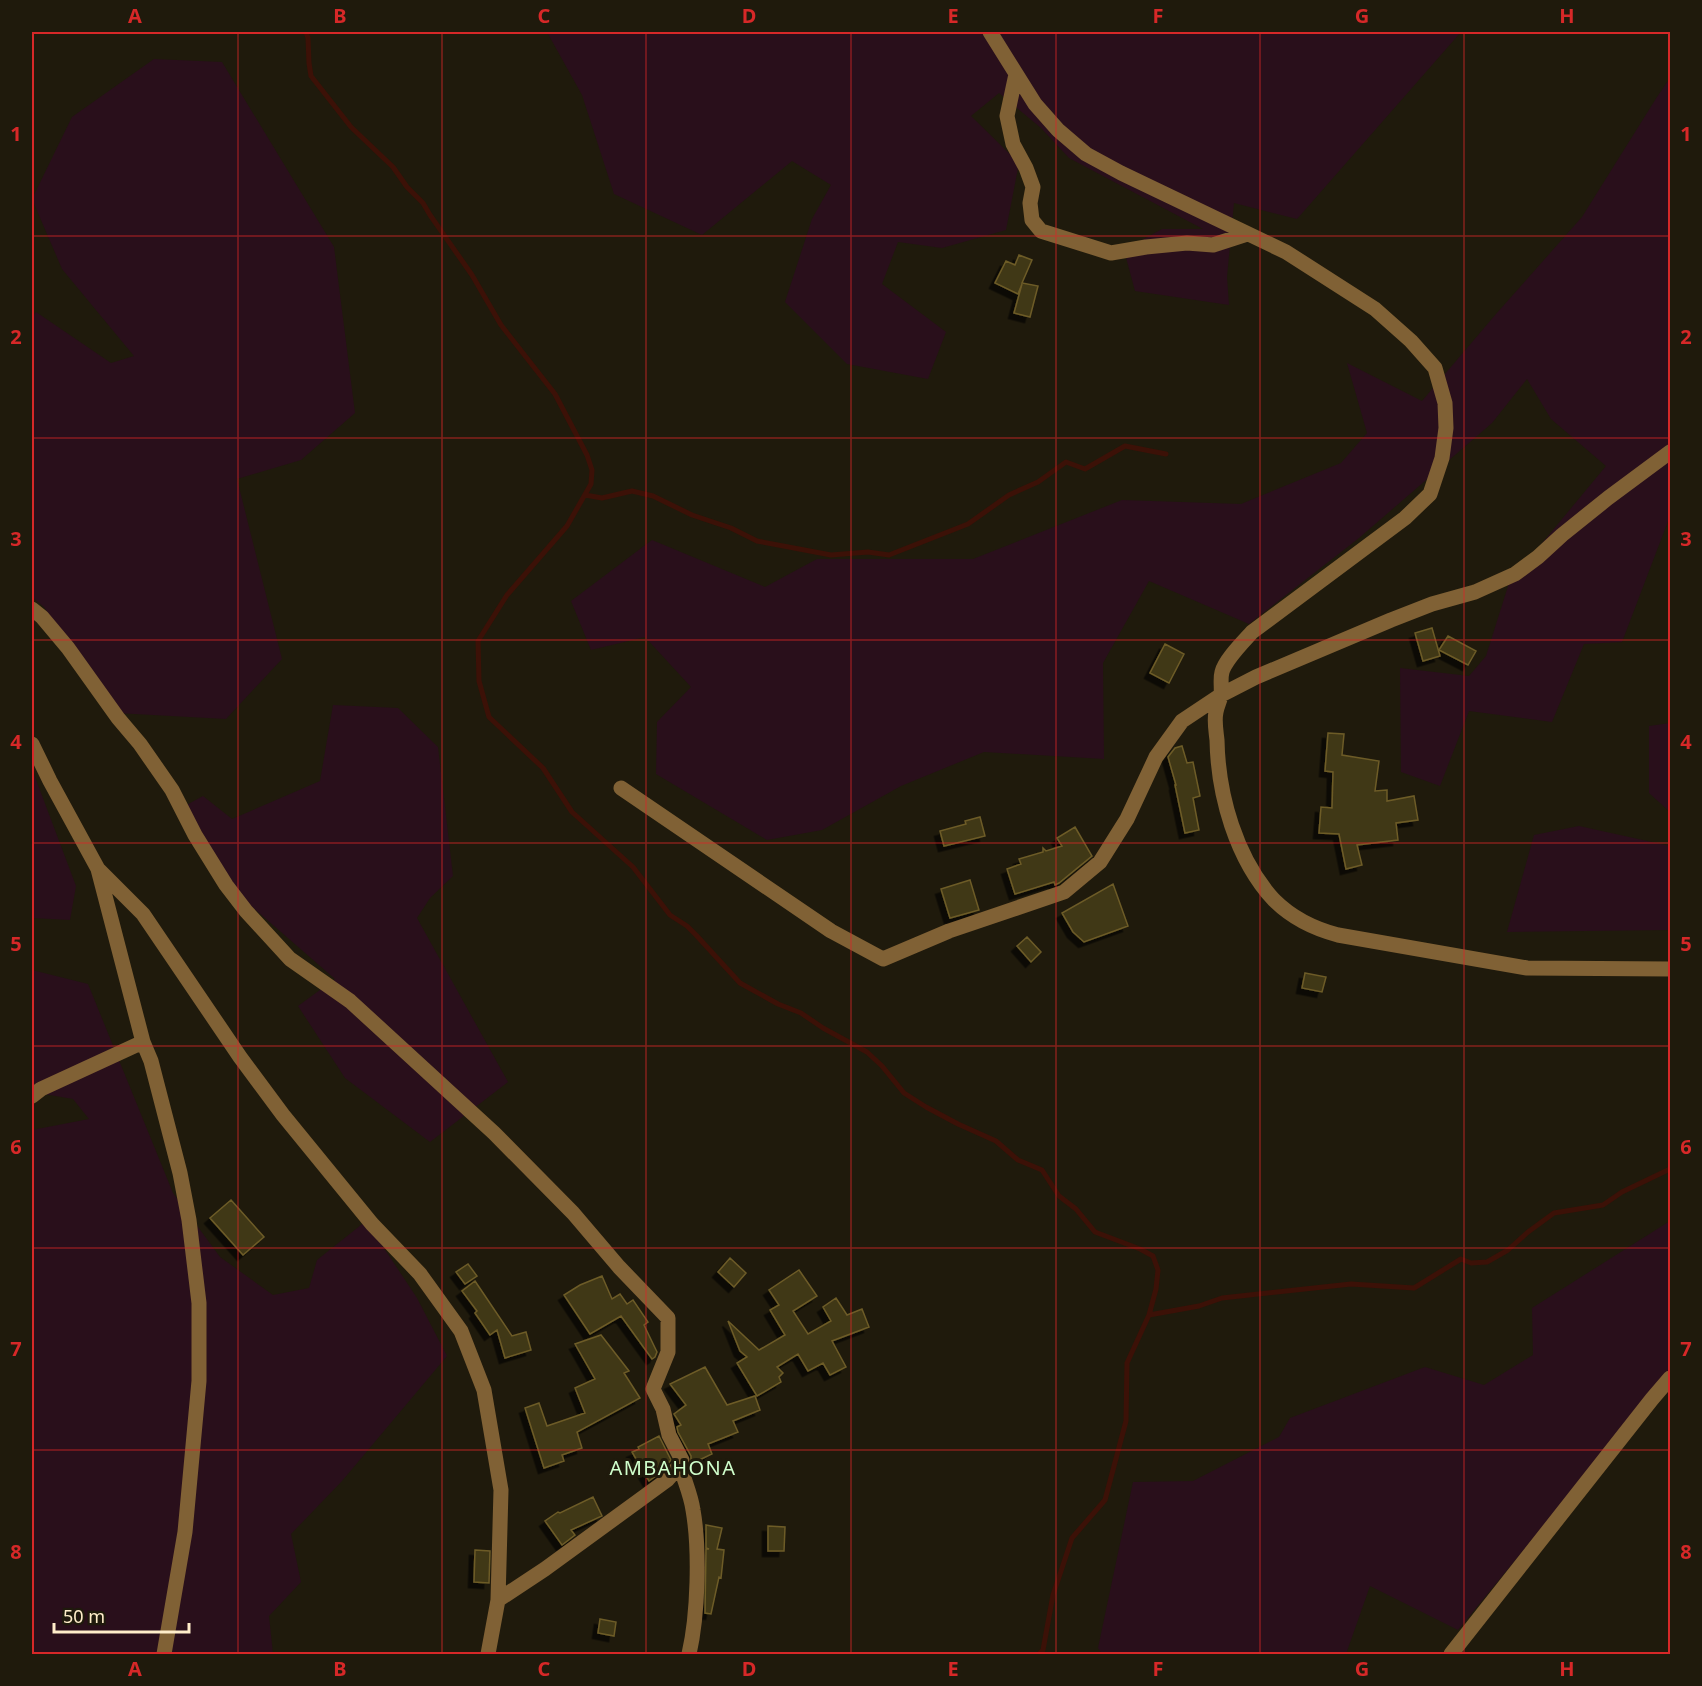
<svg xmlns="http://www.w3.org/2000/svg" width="1702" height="1686" viewBox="0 0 1702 1686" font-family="'Noto Sans',sans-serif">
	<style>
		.green { fill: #290f1b }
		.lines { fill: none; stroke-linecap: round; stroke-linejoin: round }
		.stream { stroke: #3c1107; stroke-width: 5 }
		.building { fill: #413717; stroke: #6d5c28; stroke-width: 1.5; filter: url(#shadow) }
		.minor { stroke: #806135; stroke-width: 15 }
		.grid { fill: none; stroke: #d62828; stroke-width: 1.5; stroke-opacity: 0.55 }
		.labels { text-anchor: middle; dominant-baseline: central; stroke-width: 6; stroke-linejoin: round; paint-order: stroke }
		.quarter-label { font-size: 20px; letter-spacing: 1.5px; fill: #d0ffcc; stroke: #1f1a0c }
		.neatline { fill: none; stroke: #d62828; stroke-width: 2 }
		.grid-label { font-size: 20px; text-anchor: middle; font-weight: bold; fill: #d62828 }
	</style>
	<defs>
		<filter id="shadow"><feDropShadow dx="-5.5" dy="5.5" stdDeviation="0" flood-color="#0009"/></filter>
	</defs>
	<rect width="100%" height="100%" fill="#1f1a0c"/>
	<!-- green -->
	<path class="green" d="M547,32H1461L1297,219L1234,203L1227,277L1229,305L1135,291L1124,250L1162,229H1203L1069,158L1041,128L999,93L971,116L1019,163L1006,230L942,248L898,242L882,284L946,332L928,379L847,364L785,302L812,219L831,185L792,161L702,235L614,194L582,95Z
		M154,59L222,62L334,247L355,413L301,460L237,479L282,659L226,719L116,713L44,607L32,597V317L36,312L111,363L134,356L62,269L32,199L72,117Z
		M1670,78V516L1622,642L1584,644L1552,722L1469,711L1440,786L1401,772L1400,668L1469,676L1486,656L1509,583L1606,466L1551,419L1527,379L1492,423L1359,538L1249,624L1149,581L1103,663L1104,759L984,752L901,786L822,830L767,840L656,774L657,722L691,687L645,637L591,650L571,601L652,540L765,587L817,559H973L1122,500L1241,504L1341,463L1367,433L1347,363L1422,401L1496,314L1582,217L1657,97Z
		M333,705L398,708L438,747L453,876L430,898L417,918L508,1082L430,1142L345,1078L298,1006L335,979L242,898L181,808L203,796L232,819L320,781Z
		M1670,723V812L1649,793V726Z
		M32,769L76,886L70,920L32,918Z
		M1579,826L1670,846V930L1507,932L1534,835Z
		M32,970L88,984L173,1193L220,1257L273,1295L309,1288L317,1260L366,1221L417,1298L447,1356L342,1481L291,1534L301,1582L269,1616L273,1654H32V1130L89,1119L73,1099L32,1092Z
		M1670,1221V1371L1458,1630L1370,1586L1346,1654H1102L1098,1648L1133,1482L1193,1481L1279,1437L1290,1418L1425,1367L1484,1385L1533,1355L1532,1308Z"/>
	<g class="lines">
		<!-- stream -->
		<path class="stream" d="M306,32L308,38L309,63L311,76L351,127L393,167L407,187L423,203L430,215L472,275L501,325L555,394L587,455L592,470L591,484L567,526L507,595L478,641L479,681L489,717L543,768L572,812L633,867L670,915L687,926L696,935L740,983L778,1004L801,1013L823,1028L867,1052L882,1066L904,1093L926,1107L958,1124L996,1141L1018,1160L1042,1170L1059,1196L1076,1209L1095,1232L1140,1249L1153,1256L1158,1270L1156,1289L1149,1315L1127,1363L1126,1421L1105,1500L1072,1538L1053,1595L1043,1650L1039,1654
			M585,495L602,498L632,491L653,496L692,515L731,528L757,541L831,555L868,552L889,555L968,524L1009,495L1038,482L1066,462L1085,469L1125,446L1166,454
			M1149,1315L1199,1306L1222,1298L1351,1284L1414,1288L1461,1259L1471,1263L1487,1262L1508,1250L1528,1232L1554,1213L1603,1205L1622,1192L1670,1169"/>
	</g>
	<!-- building -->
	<path class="building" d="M1019,255L1032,260L1022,283L1038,286L1030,317L1014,313L1022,284L1018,294L995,283L1006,261L1015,265Z
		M1432,628L1440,656L1423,661L1415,633Z
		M1448,636L1476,651L1468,665L1439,650Z
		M1165,644L1184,654L1169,683L1150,673Z
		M1328,733L1344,734L1342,755L1379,761L1375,791L1387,790V801L1414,796L1418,820L1396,823L1398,840L1357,845L1362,865L1346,869L1339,834L1319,833L1321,807L1332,808L1333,772L1325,771Z
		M1182,746L1187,763L1193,762L1200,796L1193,798L1199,830L1185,833L1175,785H1176L1168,757L1175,748Z
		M980,817L985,836L944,846L940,831L966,824L965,821Z
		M1075,827L1092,856L1059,883L1055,885L1054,882L1015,894L1007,869L1021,864L1019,859L1043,852V848L1046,851L1062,846L1057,838Z
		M970,880L979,910L950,918L941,889Z
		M1113,884L1128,926L1084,942L1073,932L1062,913Z
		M1027,937L1041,952L1031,962L1017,946Z
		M1305,973L1326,977L1322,992L1302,988Z
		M231,1200L264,1237L243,1255L210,1218Z
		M730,1258L746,1273L734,1287L718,1272Z
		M468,1264L477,1276L465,1284L456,1272Z
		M799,1270L817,1296L793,1311L808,1334L831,1321L823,1307L836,1298L847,1315L862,1309L869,1327L832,1341L846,1367L830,1375L823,1363L808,1371L798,1354L777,1367L783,1373L779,1377L781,1382L757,1396L737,1363L747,1357L740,1351L728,1321L759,1350L785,1335L770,1310L779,1305L769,1290Z
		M602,1276L612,1299L620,1294L627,1304L633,1300L648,1322L644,1325L657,1352L655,1357L652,1359L621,1316L590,1334L564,1295L580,1285Z
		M475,1281L512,1336L526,1332L531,1350L505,1358L497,1330L490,1335L475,1313L477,1311L462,1291Z
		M601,1335L629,1371L624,1373L640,1398L577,1432L582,1448L562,1455L564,1461L544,1468L525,1408L539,1403L547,1426L585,1413L575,1388L595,1379L575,1344Z
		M705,1367L727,1405L755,1396L760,1410L733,1421L738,1432L708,1444L712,1454L691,1464V1456L678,1432L677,1427L681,1425L674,1414L686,1405L670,1384Z
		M659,1436L671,1460L660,1473L649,1481L632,1452L639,1449L638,1447Z
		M593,1497L602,1516L571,1530L575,1535L562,1545L545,1521L558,1512L560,1513Z
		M706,1525L722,1528L717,1549L724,1550L721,1578L719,1577L711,1614L705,1613L706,1549H709L706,1548Z
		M768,1526L785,1527L784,1551H768Z
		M475,1550L490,1551L489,1583L474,1582Z
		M600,1619L616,1622L614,1636L598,1633Z"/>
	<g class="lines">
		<!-- minor -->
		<path class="minor" d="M990,32L1035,104L1058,130L1086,154L1121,173L1286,252L1375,309L1411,341L1435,368L1445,403L1446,428L1442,458L1430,494L1405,518L1252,632C1243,642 1225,660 1222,672C1220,679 1222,687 1221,695C1220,701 1217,706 1216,712C1214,721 1216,731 1217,740C1218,795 1236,859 1274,900C1291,917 1315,929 1338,935L1527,968L1670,969
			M1016,74L1007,116L1013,144L1026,168L1033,187L1030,203L1032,220L1041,231L1111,253L1146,247L1187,243L1213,245L1247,234
			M32,609L42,617L68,648L118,718L140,744L172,790L195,835L226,885L246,911L290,959L350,1001L494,1133L573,1213L619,1267L668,1318V1352L653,1389L663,1409L669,1435L682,1460L680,1465L667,1480L545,1569L498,1600
			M32,744L50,781L98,869L143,1042L151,1061L180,1173L189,1220L199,1303V1381L185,1532L164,1654
			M621,788L831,931L883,959L949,931L1064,892L1100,862L1127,819L1156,757L1182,721L1221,695L1256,677L1391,620L1432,604L1475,592L1515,574L1538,557L1562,535L1608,498L1670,452
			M99,870L143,914L240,1057L283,1115L372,1224L420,1274L461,1331L484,1390L501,1490L498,1600L488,1654
			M32,1096L41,1089L143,1042
			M680,1465C684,1480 691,1495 693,1510C700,1550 698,1615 689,1654
			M1451,1654L1652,1399L1670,1378"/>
	</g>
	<!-- grid -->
	<path class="grid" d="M238,32V1654M442,32V1654M646,32V1654M851,32V1654M1056,32V1654M1260,32V1654M1464,32V1654M32,236H1670M32,438H1670M32,640H1670M32,843H1670M32,1046H1670M32,1248H1670M32,1450H1670"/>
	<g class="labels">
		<!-- quarter labels -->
		<g class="quarter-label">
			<text x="673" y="1467">AMBAHONA</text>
		</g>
	</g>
	<!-- border -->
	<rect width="1702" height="1686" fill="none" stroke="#1f1a0c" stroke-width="66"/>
	<!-- scale -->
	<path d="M54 1623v9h135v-9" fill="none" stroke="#ffedca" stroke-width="3"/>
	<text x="63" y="1623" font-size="18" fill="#ffedca" stroke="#1f1a0c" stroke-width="4.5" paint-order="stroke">50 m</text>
	<rect x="33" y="33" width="1636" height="1620" class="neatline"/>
	<g class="grid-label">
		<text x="135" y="23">A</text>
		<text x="340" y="23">B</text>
		<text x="544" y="23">C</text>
		<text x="749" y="23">D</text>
		<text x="953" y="23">E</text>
		<text x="1158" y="23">F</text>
		<text x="1362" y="23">G</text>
		<text x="1567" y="23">H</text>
		<text x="16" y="141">1</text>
		<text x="1686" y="141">1</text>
		<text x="16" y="344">2</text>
		<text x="1686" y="344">2</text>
		<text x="16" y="546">3</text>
		<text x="1686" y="546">3</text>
		<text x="16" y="749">4</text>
		<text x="1686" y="749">4</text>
		<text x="16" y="951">5</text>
		<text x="1686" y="951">5</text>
		<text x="16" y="1154">6</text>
		<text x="1686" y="1154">6</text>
		<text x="16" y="1356">7</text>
		<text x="1686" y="1356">7</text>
		<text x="16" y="1559">8</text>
		<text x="1686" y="1559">8</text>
		<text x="135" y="1676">A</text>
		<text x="340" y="1676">B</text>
		<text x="544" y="1676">C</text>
		<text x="749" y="1676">D</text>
		<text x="953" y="1676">E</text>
		<text x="1158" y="1676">F</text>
		<text x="1362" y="1676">G</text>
		<text x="1567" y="1676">H</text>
	</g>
</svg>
